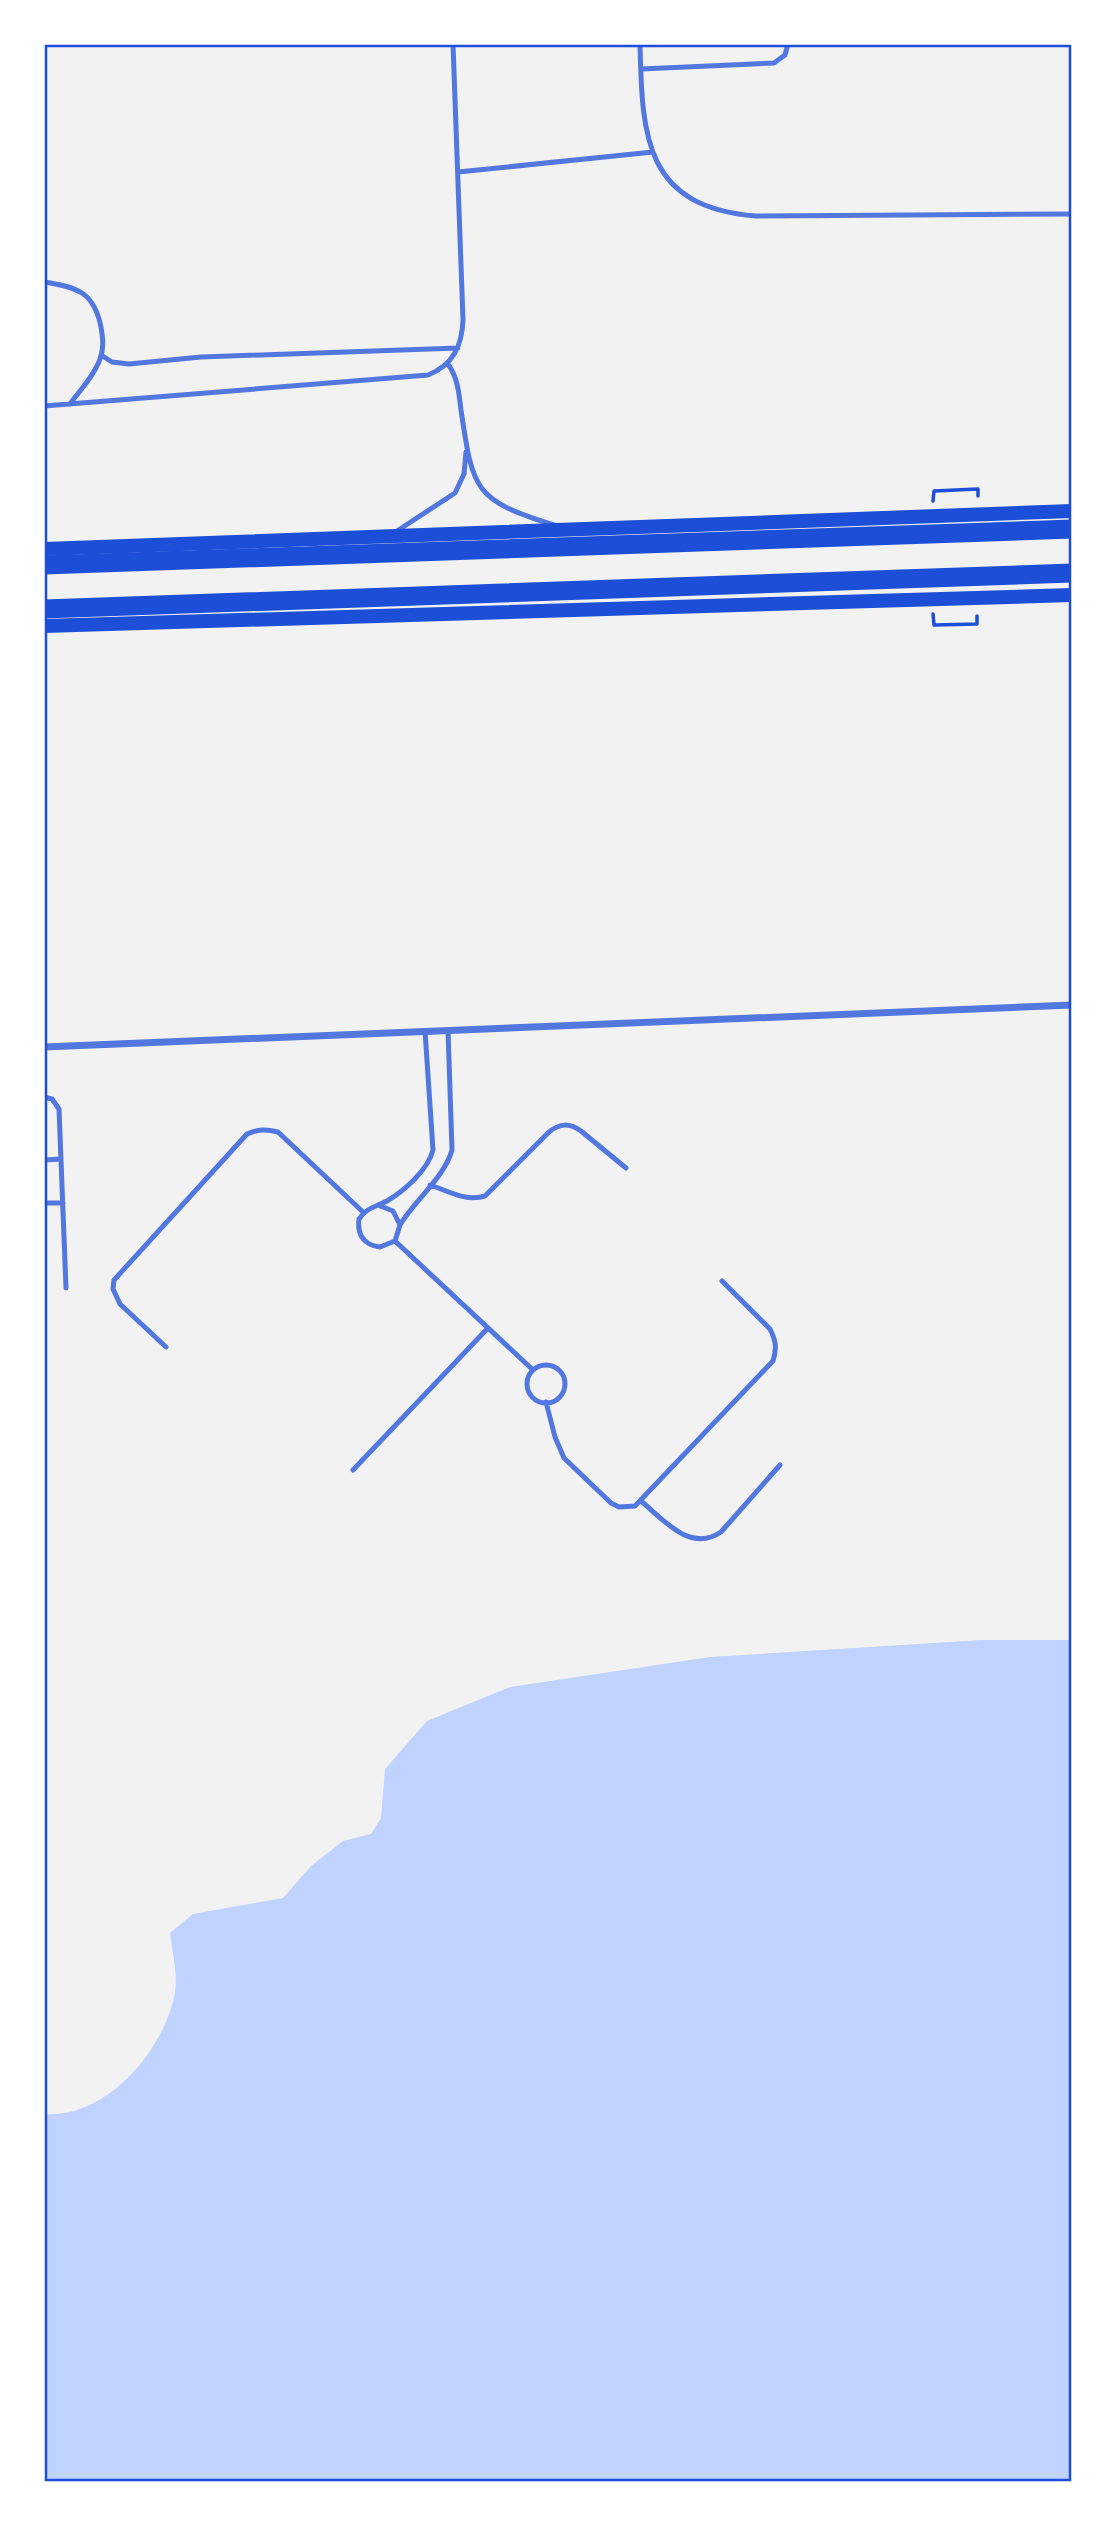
<svg xmlns="http://www.w3.org/2000/svg" width="1116" height="2525" viewBox="0 0 1116 2525" font-family="Barlow,sans-serif">
	<style>
		.water { fill: #bfd3fe }
		.lines { fill: none; stroke-linecap: round; stroke-linejoin: round }
		.path { stroke: #1d4ed8; stroke-width: 3.5 }
		.service { stroke: #5277de; stroke-width: 5 }
		.minor { stroke: #5277de; stroke-width: 7 }
		.secondary { stroke: #1d4ed8; stroke-width: 14 }
		.trunk { stroke: #1d4ed8; stroke-width: 19 }
		.neatline { fill: none; stroke: #1d4ed8; stroke-width: 2.5 }
	</style>
	<rect width="100%" height="100%" fill="#f2f2f2"/>
	<!-- water -->
	<path class="water" d="M982,1640H1072V2481H44V2114C106,2119 165,2050 175,1992C178,1974 172,1951 170,1933L193,1914L283,1898L311,1866L343,1841L371,1834L381,1818L385,1769L427,1721L510,1687L710,1657Z"/>
	<g class="lines">
		<!-- path -->
		<path class="path" d="M933,501L934,491L978,489V496
			M933,614L934,625L977,624V616"/>
		<!-- service -->
		<path class="service" d="M640,44C642,138 645,207 756,216L1072,214
			M641,69L774,63L785,55L788,44
			M458,172L653,152
			M44,282C77,287 94,292 101,327C103,339 104,348 100,359C94,376 80,390 70,404
			M101,355L112,362L129,364L201,357L458,348
			M448,364C458,378 459,394 461,410C473,491 474,500 554,525
			M44,406L428,375C453,365 462,346 463,320L453,44
			M397,531L455,493L464,474L466,452
			M44,1097L52,1099L59,1109L66,1288
			M44,1160L61,1159
			M430,1185C448,1191 466,1202 485,1196L549,1132C560,1123 569,1123 581,1131L626,1168
			M44,1203H63
			M378,1205L393,1211L400,1225L395,1241L380,1247C364,1245 357,1235 359,1219C367,1207 376,1207 387,1201C404,1191 428,1170 433,1150L425,1031
			M400,1225C415,1200 444,1178 452,1150L448,1030
			M395,1241L533,1370
			M166,1347L120,1304L113,1289L114,1280L247,1134C258,1129 266,1129 278,1132L363,1212
			M527 1384a19 19 0 1 1 38 0a19 19 0 1 1-38 0Z
			M546,1402L555,1437L564,1458L611,1503L619,1507L635,1506L773,1361C777,1348 776,1341 770,1329L722,1281
			M353,1470L488,1328
			M641,1501C664,1520 690,1553 721,1532L780,1465"/>
		<!-- minor -->
		<path class="minor" d="M44,1047L1072,1005"/>
		<!-- secondary -->
		<path class="secondary" d="M44,549L1072,511
			M44,626L1072,595"/>
		<!-- trunk -->
		<path class="trunk" d="M44,565L1072,529
			M44,609L1072,573"/>
	</g>
	<!-- border -->
	<rect width="1116" height="2525" fill="none" stroke="#ffffff" stroke-width="91"/>
	<rect x="46" y="46" width="1024" height="2434" class="neatline"/>
</svg>
